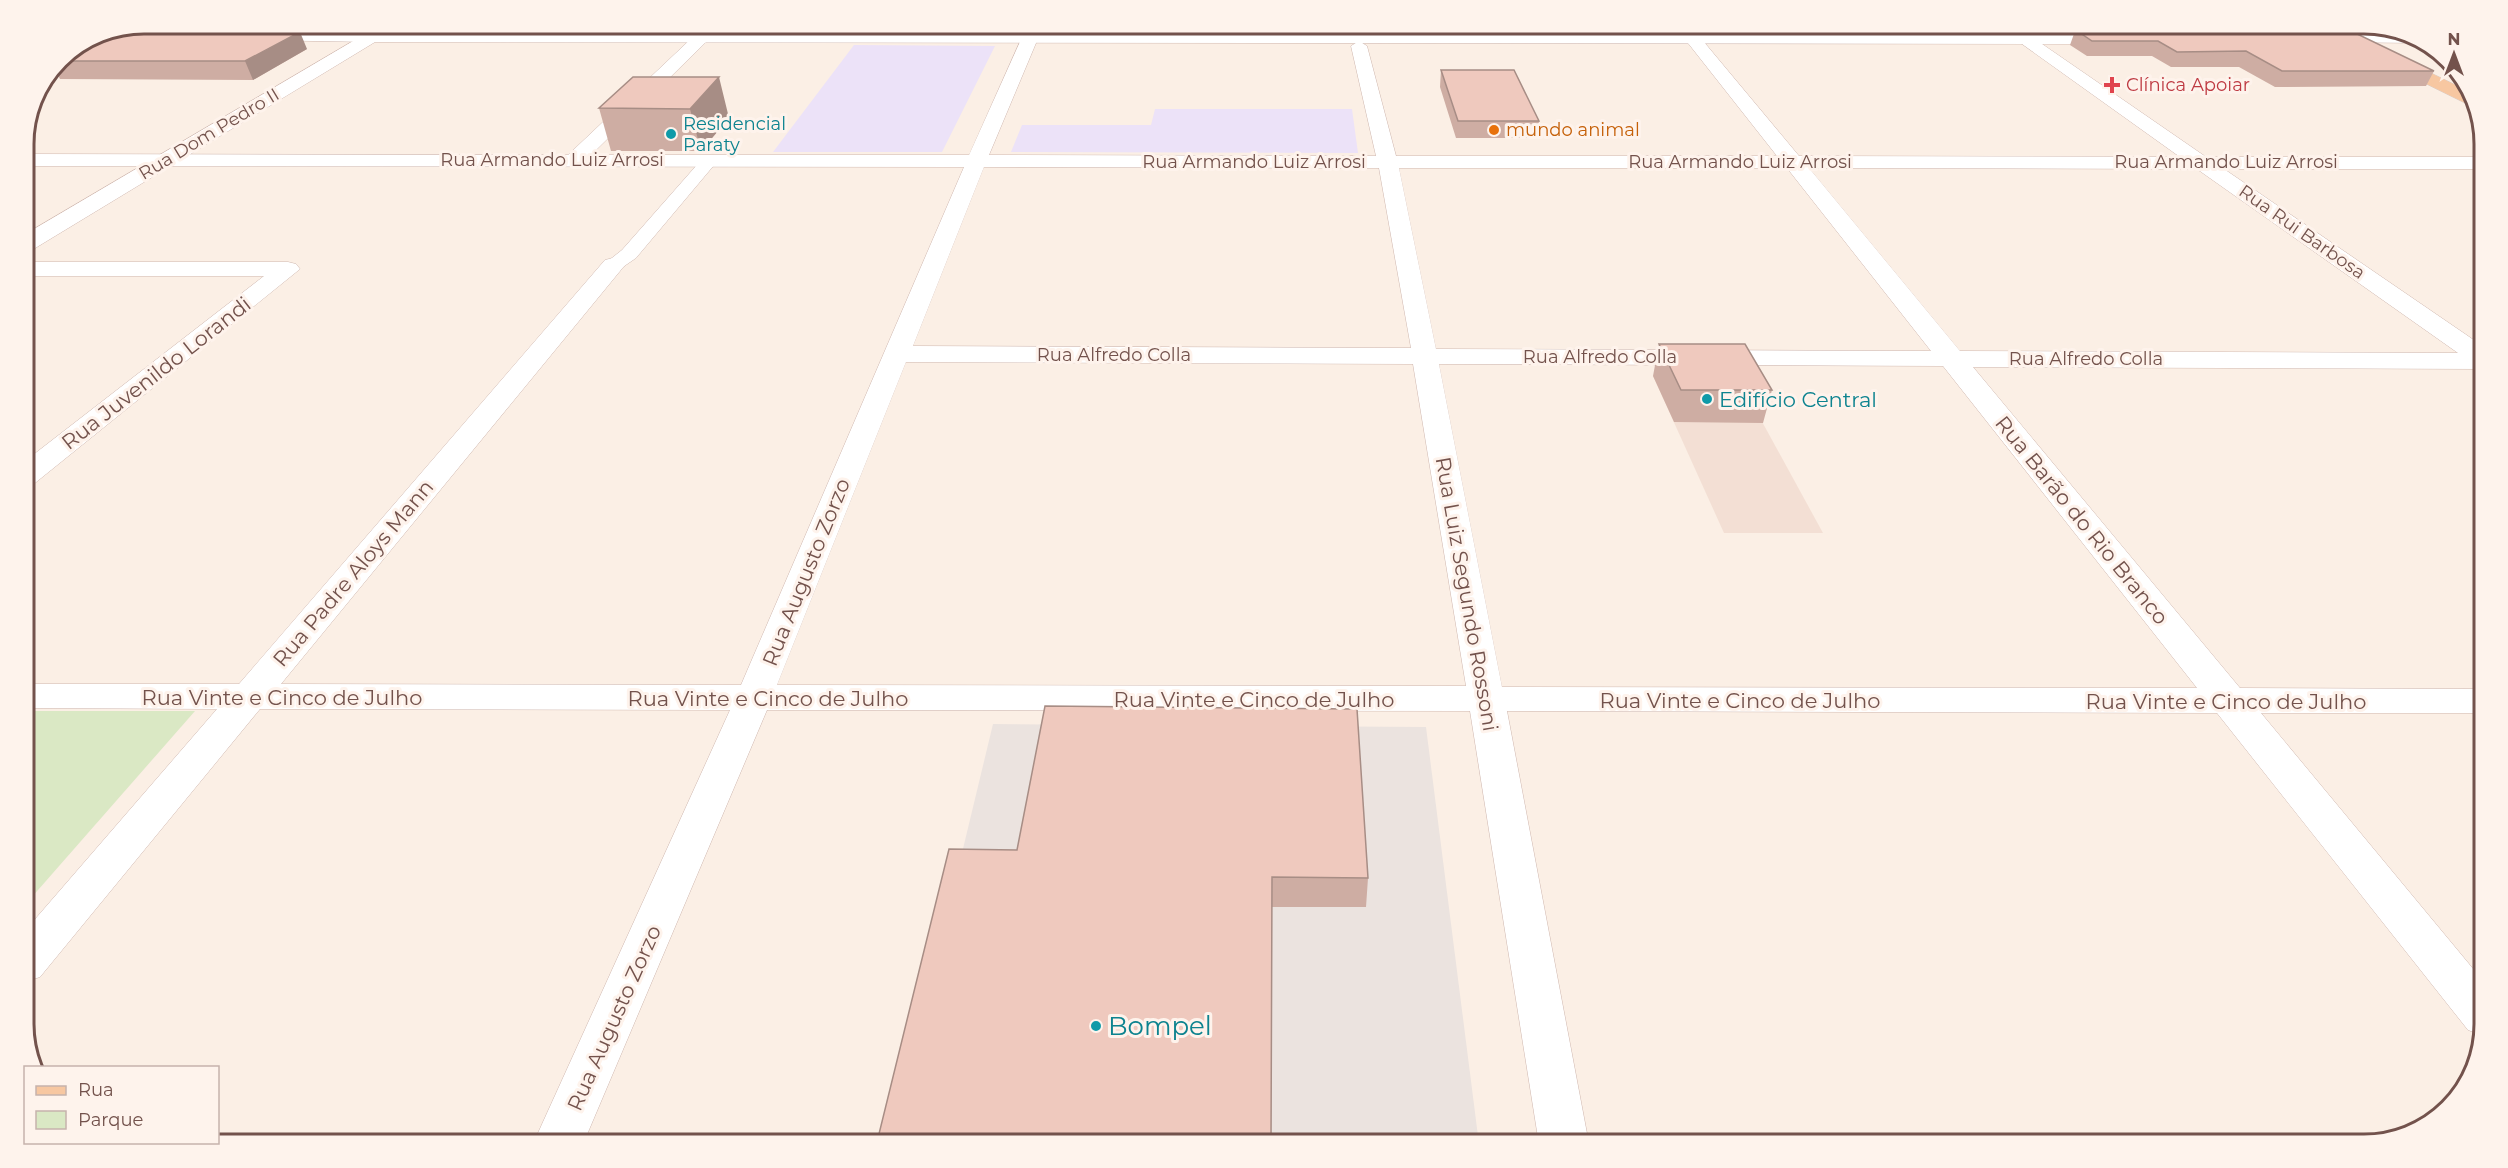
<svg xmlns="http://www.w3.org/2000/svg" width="2508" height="1168" viewBox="0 0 2508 1168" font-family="Montserrat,sans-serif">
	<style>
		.residential { fill: #f3dfd4 }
		.industrial { fill: #ebe3df }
		.education { fill: #ece2f8 }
		.green { fill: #dae8c4 }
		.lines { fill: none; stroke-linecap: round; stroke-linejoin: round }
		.pedestrian-casing { stroke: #cfb7af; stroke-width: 1 }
		.minor-casing { stroke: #cfb7af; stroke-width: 1 }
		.tertiary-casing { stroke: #cfb7af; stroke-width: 1 }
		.primary-casing { stroke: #d8cfcd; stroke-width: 1 }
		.pedestrian { fill: #fff; fill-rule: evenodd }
		.minor { fill: #fff; fill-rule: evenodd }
		.tertiary { fill: #fff; fill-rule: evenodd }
		.primary { fill: #f7c7a1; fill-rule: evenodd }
		.wall { fill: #ceada3 }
		.shaded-wall { fill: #a78d85 }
		.building { fill: #efc9be; stroke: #a78d85; stroke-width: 1.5 }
		.health-dot { fill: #e0444e; stroke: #fef3ec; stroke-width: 2 }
		.food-dot { fill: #e8710a; stroke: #fef3ec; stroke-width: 2 }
		.culture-dot { fill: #0f9aa8; stroke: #fef3ec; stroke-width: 2 }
		.labels { text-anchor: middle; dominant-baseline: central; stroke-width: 6; stroke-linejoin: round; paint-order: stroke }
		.far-health-label { font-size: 18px; fill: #be3a42; stroke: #fef3ec; text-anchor: start }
		.far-culture-label { font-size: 18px; fill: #0d838f; stroke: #fef3ec; text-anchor: start }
		.far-food-label { font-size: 18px; fill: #c56008; stroke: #fef3ec; text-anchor: start }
		.far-street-label { font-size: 18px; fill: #73524c; stroke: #fef3ec }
		.street-label { font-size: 21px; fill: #73524c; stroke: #fef3ec }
		.culture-label { font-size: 21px; fill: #0d838f; stroke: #fef3ec; text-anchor: start }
		.near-culture-label { font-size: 26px; fill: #0d838f; stroke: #fef3ec; text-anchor: start }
		.rim { fill: none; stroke: #73524c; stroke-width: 3 }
	</style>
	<rect width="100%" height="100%" fill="#fbefe5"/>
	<!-- residential -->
	<path class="residential" d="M1653,376H1737L1823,533H1724Z"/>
	<!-- industrial -->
	<path class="industrial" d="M993,724L1426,727L1479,1144H892Z"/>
	<!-- education -->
	<path class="education" d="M854,45L995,46L942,152H773Z
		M1155,109H1352L1358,153L1011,152L1022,125H1151Z"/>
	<!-- green -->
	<path class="green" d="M24,711H195L24,906Z"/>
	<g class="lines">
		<defs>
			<path id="pedestrian" d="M709,156L717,161L715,164L636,258L620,269H606L603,265L622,250L703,158Z"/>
			<path id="minor" d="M1028,24H1044L989,155L1376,156L1351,46L1359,41L1367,46L1396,156H1777L1673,24H1689L1799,156L2180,157L1994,24H2013L2206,157H2484V169H2224L2484,347V369L1973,367L2240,688L2484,689V713H2261L2484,982V1024L2482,1035L2468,1030L2217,713L1507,711L1589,1144H1539L1470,711L767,710L583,1144H533L730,710L260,709L40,977L24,982V932L217,709L24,708V684H239L605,260L613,258L621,260L625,265L281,684L741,685L964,167L24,166V154L568,155L695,35H707L709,38L707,41L591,155H969ZM984,167L1379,168L1411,348L913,346ZM1399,168H1787L1931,351L1436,349ZM1809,168L2197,169L2458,353L1960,351ZM906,362L1413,364L1466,686L777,685ZM1439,364L1943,366L2197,688L1502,687Z
				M103,32H149L157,37L149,42L87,40Z
				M257,32H372L380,37L372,42L251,40L249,37Z
				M24,262H288L296,264L300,269L35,483L24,486V462L264,276H24Z"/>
			<path id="tertiary" d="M382,24H397L398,26L391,32L2117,34L2125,39L2117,44L375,42L32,250L24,252V235Z
				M2324,34H2411L2422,43L2318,42L2316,39L2318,36Z"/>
			<path id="primary" d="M2309,24H2330L2468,91L2473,104L2465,103L2311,27Z"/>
		</defs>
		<!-- pedestrian casing -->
		<use href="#pedestrian" class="pedestrian-casing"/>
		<!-- minor casing -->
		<use href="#minor" class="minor-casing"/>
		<!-- tertiary casing -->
		<use href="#tertiary" class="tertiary-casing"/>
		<!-- primary casing -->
		<use href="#primary" class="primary-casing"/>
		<!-- pedestrian -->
		<use href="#pedestrian" class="pedestrian"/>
		<!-- minor -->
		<use href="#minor" class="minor"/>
		<!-- tertiary -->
		<use href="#tertiary" class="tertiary"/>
		<!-- primary -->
		<use href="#primary" class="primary"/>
	</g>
	<!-- wall -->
	<path class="wall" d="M409,24H583L575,30H411Z
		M2039,24H2317L2314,30L2434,71L2426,86L2275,87L2239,67H2171L2152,56H2087L2070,45L2075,31H2050Z
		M307,49L253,80L60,79L54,67L60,59Z
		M1441,70L1539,121L1537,138H1456L1440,87Z
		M633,77L729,118L701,151H611L599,108Z
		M1659,344L1772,390L1763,423L1674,422L1653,376Z
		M949,849L1368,878L1366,907H1272L1271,1144H877V1142Z"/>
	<!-- shaded-wall -->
	<path class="shaded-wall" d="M574,24H583L575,30Z
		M300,32L307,49L253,80L245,61Z
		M719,77L729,118L701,151L690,109Z"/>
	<!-- building -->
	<path class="building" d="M2076,30H2349L2434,71H2282L2246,51L2177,52L2158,41H2092Z
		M115,31L300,32L245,61H58L71,51Z
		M1441,70H1514L1539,121H1458Z
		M633,77H719L690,109L599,108Z
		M1659,344H1745L1772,390H1681Z
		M1045,706L1357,709L1368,878L1272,877L1271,1144H1008L877,1142L949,849L1017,850Z"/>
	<!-- markers -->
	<path class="health-dot" d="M2109 76h6v6h6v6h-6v6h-6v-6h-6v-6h6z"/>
	<circle class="food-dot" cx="1494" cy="130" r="6"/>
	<g class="culture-dot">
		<circle cx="671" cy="134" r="6"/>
		<circle cx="1707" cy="399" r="6"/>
		<circle cx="1096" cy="1026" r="6"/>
	</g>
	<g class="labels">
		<!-- far-health labels -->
		<g class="far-health-label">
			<text x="2126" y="85">Clínica Apoiar</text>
		</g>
		<!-- far-culture labels -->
		<g class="far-culture-label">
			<text x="683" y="124">Residencial<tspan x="683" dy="21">Paraty</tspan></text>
		</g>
		<!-- far-food labels -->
		<g class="far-food-label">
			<text x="1506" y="130">mundo animal</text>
		</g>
		<!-- far-street labels -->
		<g class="far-street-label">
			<text transform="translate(209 134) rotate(-31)">Rua Dom Pedro II</text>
			<text x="552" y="160">Rua Armando Luiz Arrosi</text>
			<text x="1254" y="162">Rua Armando Luiz Arrosi</text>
			<text x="1740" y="162">Rua Armando Luiz Arrosi</text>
			<text x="2226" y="162">Rua Armando Luiz Arrosi</text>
			<text transform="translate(2302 232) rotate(35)">Rua Rui Barbosa</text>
			<text x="1114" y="355">Rua Alfredo Colla</text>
			<text x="1600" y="357">Rua Alfredo Colla</text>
			<text x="2086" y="359">Rua Alfredo Colla</text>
		</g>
		<!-- street labels -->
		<g class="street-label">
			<text transform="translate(156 373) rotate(-38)">Rua Juvenildo Lorandi</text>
			<text transform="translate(2082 520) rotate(51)">Rua Barão do Rio Branco</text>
			<text transform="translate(806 572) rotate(-68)">Rua Augusto Zorzo</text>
			<text transform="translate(353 573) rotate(-50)">Rua Padre Aloys Mann</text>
			<text transform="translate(1467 594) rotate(80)">Rua Luiz Segundo Rossoni</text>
			<text x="282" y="697">Rua Vinte e Cinco de Julho</text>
			<text x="768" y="698">Rua Vinte e Cinco de Julho</text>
			<text x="1254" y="699">Rua Vinte e Cinco de Julho</text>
			<text x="1740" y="700">Rua Vinte e Cinco de Julho</text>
			<text x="2226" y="701">Rua Vinte e Cinco de Julho</text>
			<text transform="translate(614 1018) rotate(-66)">Rua Augusto Zorzo</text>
		</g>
		<!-- culture labels -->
		<g class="culture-label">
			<text x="1719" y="399">Edifício Central</text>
		</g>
		<!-- near-culture labels -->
		<g class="near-culture-label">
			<text x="1108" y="1026">Bompel</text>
		</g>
	</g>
	<!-- crop -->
	<path d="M0 0H2508V1168H0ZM144 34H2364A110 110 0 0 1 2474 144V1024A110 110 0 0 1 2364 1134H144A110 110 0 0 1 34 1024V144A110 110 0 0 1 144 34Z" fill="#fef3ec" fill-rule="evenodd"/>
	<path class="rim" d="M144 34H2364A110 110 0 0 1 2474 144V1024A110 110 0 0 1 2364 1134H144A110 110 0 0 1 34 1024V144A110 110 0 0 1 144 34Z"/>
	<!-- legend -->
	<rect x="24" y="1066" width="195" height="78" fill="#fef3ec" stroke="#c6b3ac" stroke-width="1.5"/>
	<rect x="36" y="1086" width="30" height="9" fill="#f7c7a1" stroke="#c6b3ac" stroke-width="1.5"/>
	<text x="78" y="1096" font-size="18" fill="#73524c">Rua</text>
	<rect x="36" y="1111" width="30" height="18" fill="#dae8c4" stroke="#c6b3ac" stroke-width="1.5"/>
	<text x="78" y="1126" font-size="18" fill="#73524c">Parque</text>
	<!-- north arrow -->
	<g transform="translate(2454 54)" stroke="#fef3ec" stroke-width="4.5" paint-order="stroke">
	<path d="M0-4.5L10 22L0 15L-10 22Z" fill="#73524c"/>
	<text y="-9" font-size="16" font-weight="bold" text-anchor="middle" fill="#73524c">N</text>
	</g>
</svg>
